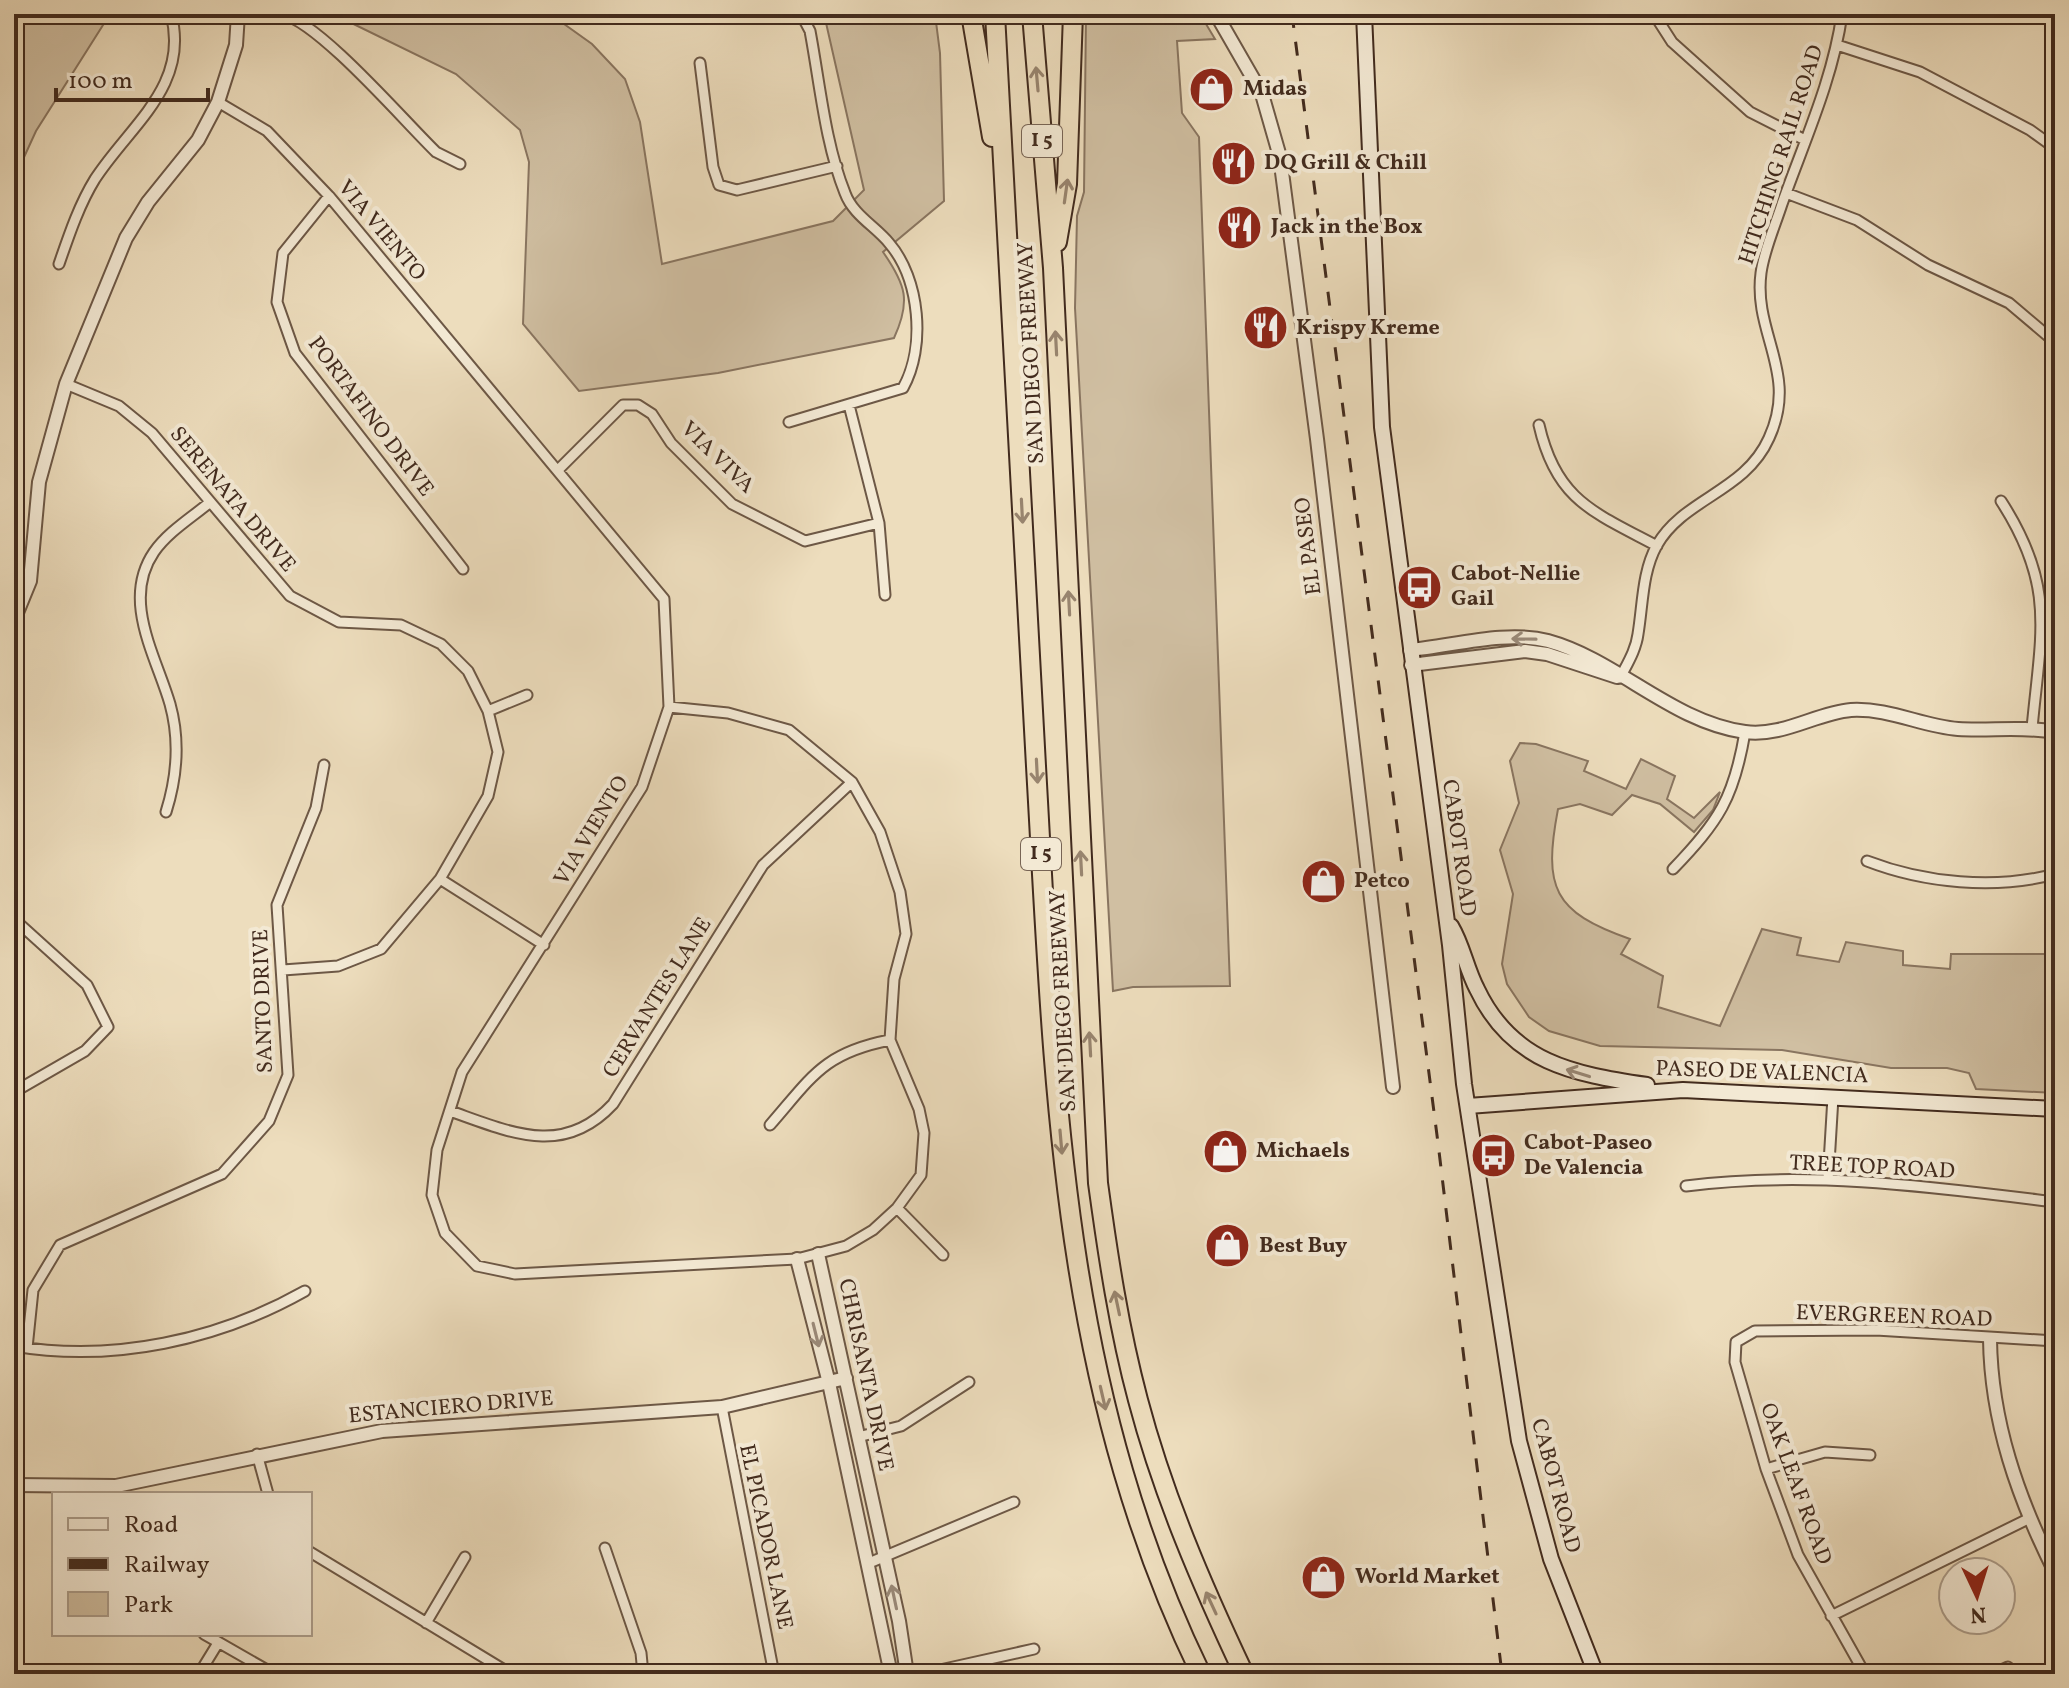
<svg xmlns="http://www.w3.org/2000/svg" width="2069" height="1688" viewBox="0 0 2069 1688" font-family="Vollkorn,serif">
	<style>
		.green { fill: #d0bfa2; stroke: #897560; stroke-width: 2 }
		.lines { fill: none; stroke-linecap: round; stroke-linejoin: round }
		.stream { stroke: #86715d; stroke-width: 3 }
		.minor-casing { stroke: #6d5846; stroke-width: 13 }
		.tertiary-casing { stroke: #6d5846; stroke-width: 16 }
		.secondary-casing { stroke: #422b1e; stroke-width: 18 }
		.motorway-casing { stroke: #422b1e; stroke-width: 22 }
		.minor { stroke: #f3e9d4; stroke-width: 9 }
		.tertiary { stroke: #f3e9d4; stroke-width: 12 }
		.secondary { stroke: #f3e9d4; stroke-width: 14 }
		.motorway { stroke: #edddbd; stroke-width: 18 }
		.rail { stroke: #422b1e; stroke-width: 3; stroke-dasharray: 14 14; stroke-linecap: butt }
		.oneway { stroke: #98846e }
		.oneway2 { stroke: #9a8a79 }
		.labels { text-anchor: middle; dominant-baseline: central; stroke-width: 8; stroke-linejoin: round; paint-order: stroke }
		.shield { fill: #f3e9d4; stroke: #776455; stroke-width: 2 }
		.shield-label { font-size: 20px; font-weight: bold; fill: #422b1e }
		.poi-label { font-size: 22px; font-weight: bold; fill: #422b1e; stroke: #f3e9d4; text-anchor: start }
		.street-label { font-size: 22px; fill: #422b1e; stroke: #f3e9d4 }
	</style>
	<rect width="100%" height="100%" fill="#edddbd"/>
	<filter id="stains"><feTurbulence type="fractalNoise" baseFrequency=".0025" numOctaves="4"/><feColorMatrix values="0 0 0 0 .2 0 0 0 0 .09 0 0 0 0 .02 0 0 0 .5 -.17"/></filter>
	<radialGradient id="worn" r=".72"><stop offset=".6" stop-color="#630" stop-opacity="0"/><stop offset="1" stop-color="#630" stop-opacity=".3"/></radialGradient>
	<!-- green -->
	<path class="green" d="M14,14H110L36,131L14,179Z
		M333,14H550L592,44L625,79L640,122L662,264L833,221L864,190L824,14H935L940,53L944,201L883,252C906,285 911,301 894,338L718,373L579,391L523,324L529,162L520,130L456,74Z
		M1086,14H1200L1215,39L1177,41L1182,113L1199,137L1230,986L1133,987L1113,991L1075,308L1077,216L1084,192Z
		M1520,743L1536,744L1588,761L1584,771L1626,789L1641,759L1675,776L1667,799L1694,818L1720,792L1713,810L1694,832L1660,804L1632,795L1612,815L1580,804L1558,809C1543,888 1553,912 1630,939L1621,954L1663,976L1658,1007L1720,1026L1762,929L1801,938L1797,955L1839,962L1846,942L1903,951V965L1950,969L1951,954H2055V1093L1976,1089L1969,1073L1947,1068H1891L1782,1050L1600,1046L1549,1031L1529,1017L1507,984L1502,964L1513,894L1500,850L1519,803L1510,761Z"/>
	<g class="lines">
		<!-- stream -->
		<path class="stream" d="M14,41L20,14"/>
		<defs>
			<path id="minor" d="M282,14C320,23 404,121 436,152L460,164
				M1654,14L1672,42L1750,112L1805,140
				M1837,45L1920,72L2030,130L2055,148
				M700,63L713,167L719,185L737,190L837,166
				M218,102L267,131L329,196L664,599L669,707L642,787L462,1072L437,1150L432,1195L445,1233L477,1266L515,1274L797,1259L846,1246L873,1230L897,1208L921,1175L924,1133L919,1109L890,1040L894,979L906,934L900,892L880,832L852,782L789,730L728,713L669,707
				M1786,193L1857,220L1928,265L2009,303L2055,342
				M329,196L283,253L277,302L295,353L463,569
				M59,264C69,235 79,205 95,179C130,125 190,86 171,14
				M66,384L119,406L152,433L290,596L339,622L401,625L441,644L468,671L488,711L498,752L488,796L440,879L381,949L338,966L283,970
				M849,405L879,523L885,595
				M789,422L903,388C926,347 920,279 889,243C875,226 853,215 845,193C825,143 820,84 810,31L801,14
				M1539,425C1556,500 1593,512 1657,546
				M558,470L623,405H638L652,414L671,443L732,504L805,541L879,523
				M2001,501C2056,586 2041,632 2032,728
				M1620,678C1627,664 1636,650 1638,634C1643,604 1642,572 1657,545C1684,498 1745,492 1769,438C1799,373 1753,334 1761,273C1764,250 1775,226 1782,204C1804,142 1833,79 1842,14
				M488,711L527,695
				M166,812C177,777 180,740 170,704C156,656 121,600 154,552C168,532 191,518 209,503
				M1867,861C1924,883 1995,890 2055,874
				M1673,869C1719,821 1734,798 1745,732
				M440,879L544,945
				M14,919L87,985L108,1027L85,1051L14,1092
				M14,943L23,929
				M450,1111C510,1132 563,1158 613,1104L763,865L852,782
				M770,1125C812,1077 823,1053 890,1040
				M1828,1180L1833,1097
				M1686,1186C1809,1170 1933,1187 2055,1202
				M897,1208L943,1255
				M14,1346C113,1363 218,1340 305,1291
				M27,1348L33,1290L60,1245L222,1174L269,1121L288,1075L277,905L316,808L324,765
				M722,1407L774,1674
				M858,1437L901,1426L969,1382
				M257,1454L268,1494
				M1766,1469L1825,1452L1870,1455
				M605,1548L641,1653L643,1674
				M310,1552L511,1674
				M869,1563L1014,1502
				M1831,1616L2030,1518
				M426,1623L465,1557
				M204,1634L274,1674
				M14,1667L29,1674
				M199,1674L218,1643
				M922,1674L1034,1649
				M1865,1674L1798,1555L1766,1469L1735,1362L1736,1342L1755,1331L1876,1330L2055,1341
				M1993,1674L2008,1667"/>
			<path id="tertiary" d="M1216,14L1262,94L1280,157L1317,439L1393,1087
				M14,620L30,581L39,482L66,384L126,238L148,202L198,140L218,102L236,45L238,14
				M1410,650C1453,646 1506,630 1548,641C1617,660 1672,722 1745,732C1783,737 1816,713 1851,710C1890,708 1921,726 1958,729C1991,731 2022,726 2055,732
				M1411,665L1525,651L1547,654L1617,677
				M818,1254L899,1621L907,1674
				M797,1259L829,1383L891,1674
				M1990,1339C1991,1422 2018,1498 2055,1572
				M14,1485L116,1486L382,1431L722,1407L846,1378"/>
			<path id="secondary" d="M1364,14L1382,427L1450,945L1464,1084L1519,1441L1551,1559L1596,1674
				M1451,926C1463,946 1466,968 1477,989C1512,1063 1573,1074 1647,1085
				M1468,1106L1683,1090L2055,1109"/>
			<path id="motorway" d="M971,14L992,137
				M995,14C1009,265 1022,515 1036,766C1054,1080 1060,1384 1201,1674
				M1032,14L1053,268L1098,1183C1108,1256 1119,1329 1138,1400C1163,1495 1202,1585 1244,1674
				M1057,242L1067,184L1073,14"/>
		</defs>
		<!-- minor casing -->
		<use href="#minor" class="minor-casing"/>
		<!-- tertiary casing -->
		<use href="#tertiary" class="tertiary-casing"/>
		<!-- secondary casing -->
		<use href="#secondary" class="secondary-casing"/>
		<!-- motorway casing -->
		<use href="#motorway" class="motorway-casing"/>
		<!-- minor -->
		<use href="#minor" class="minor"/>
		<!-- tertiary -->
		<use href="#tertiary" class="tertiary"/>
		<!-- secondary -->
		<use href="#secondary" class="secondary"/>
		<!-- motorway -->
		<use href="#motorway" class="motorway"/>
		<!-- rail -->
		<path class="rail" d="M1292,14L1438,1143L1502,1674"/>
	</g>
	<!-- one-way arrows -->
	<defs><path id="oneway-shaft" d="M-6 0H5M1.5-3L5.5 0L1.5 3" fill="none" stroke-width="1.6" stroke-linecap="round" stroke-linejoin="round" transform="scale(2)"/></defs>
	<g class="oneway">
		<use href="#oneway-shaft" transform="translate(1037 79) rotate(-95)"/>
		<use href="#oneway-shaft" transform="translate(1066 191) rotate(-82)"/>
		<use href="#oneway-shaft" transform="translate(1056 343) rotate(-93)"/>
		<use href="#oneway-shaft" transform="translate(1022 511) rotate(87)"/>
		<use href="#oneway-shaft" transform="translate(1069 603) rotate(-93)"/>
		<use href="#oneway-shaft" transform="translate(1037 771) rotate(87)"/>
		<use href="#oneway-shaft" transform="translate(1081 863) rotate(-93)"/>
		<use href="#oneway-shaft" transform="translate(1090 1044) rotate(-93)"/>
		<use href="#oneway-shaft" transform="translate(1061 1142) rotate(85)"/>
		<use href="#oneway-shaft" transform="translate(1117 1303) rotate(-102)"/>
		<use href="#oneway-shaft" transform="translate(1103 1398) rotate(77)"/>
		<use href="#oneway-shaft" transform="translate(1211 1603) rotate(-115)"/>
	</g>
	<g class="oneway2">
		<use href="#oneway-shaft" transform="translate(1524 639) rotate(-179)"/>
		<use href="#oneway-shaft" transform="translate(1578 1073) rotate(-163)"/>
		<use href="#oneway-shaft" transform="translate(816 1335) rotate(76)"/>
		<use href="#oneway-shaft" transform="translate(894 1597) rotate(-102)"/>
	</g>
	<!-- icons -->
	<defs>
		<symbol id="shop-disc" viewBox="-11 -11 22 22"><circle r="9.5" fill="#8f2418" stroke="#f3e9d4"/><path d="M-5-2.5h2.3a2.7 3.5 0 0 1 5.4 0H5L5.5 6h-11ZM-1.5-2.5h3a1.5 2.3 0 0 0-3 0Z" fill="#fff"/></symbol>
		<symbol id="restaurant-disc" viewBox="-11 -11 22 22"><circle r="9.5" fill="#8f2418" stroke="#f3e9d4"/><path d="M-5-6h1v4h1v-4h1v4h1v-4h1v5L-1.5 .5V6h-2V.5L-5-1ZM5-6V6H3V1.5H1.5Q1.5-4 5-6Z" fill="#fff"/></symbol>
		<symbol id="bus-disc" viewBox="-11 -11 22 22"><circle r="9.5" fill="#8f2418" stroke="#f3e9d4"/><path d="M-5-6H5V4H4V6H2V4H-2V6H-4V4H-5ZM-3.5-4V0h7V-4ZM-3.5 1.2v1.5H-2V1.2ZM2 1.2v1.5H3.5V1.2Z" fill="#fff"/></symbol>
	</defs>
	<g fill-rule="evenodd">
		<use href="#shop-disc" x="1186" y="64" width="51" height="51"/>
		<use href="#restaurant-disc" x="1208" y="138" width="51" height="51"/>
		<use href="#restaurant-disc" x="1214" y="202" width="51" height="51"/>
		<use href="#restaurant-disc" x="1240" y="302" width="51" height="51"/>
		<use href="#bus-disc" x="1394" y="562" width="51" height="51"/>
		<use href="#shop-disc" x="1298" y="856" width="51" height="51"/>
		<use href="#shop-disc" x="1200" y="1126" width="51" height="51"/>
		<use href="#bus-disc" x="1468" y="1130" width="51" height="51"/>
		<use href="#shop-disc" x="1202" y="1220" width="51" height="51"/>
		<use href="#shop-disc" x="1298" y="1552" width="51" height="51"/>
	</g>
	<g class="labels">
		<!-- shield labels -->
		<g class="shield">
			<rect x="1022" y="125" width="40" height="32" rx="6"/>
			<rect x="1021" y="838" width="40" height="32" rx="6"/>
		</g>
		<g class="shield-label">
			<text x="1042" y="141">I 5</text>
			<text x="1041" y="854">I 5</text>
		</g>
		<!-- poi labels -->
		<g class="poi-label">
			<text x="1243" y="89">Midas</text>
			<text x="1264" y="163">DQ Grill &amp; Chill</text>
			<text x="1271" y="227">Jack in the Box</text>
			<text x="1296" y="328">Krispy Kreme</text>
			<text x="1451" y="574">Cabot-Nellie<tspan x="1451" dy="25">Gail</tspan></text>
			<text x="1354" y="881">Petco</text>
			<text x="1524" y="1143">Cabot-Paseo<tspan x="1524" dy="25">De Valencia</tspan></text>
			<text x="1256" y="1151">Michaels</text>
			<text x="1259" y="1246">Best Buy</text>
			<text x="1355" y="1577">World Market</text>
		</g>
		<!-- street labels -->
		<g class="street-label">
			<text transform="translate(1782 155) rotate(-72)">HITCHING RAIL ROAD</text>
			<text transform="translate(381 231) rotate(50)">VIA VIENTO</text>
			<text transform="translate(1032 353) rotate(-93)">SAN DIEGO FREEWAY</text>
			<text transform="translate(370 417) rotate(53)">PORTAFINO DRIVE</text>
			<text transform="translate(717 458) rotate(44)">VIA VIVA</text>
			<text transform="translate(232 500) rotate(50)">SERENATA DRIVE</text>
			<text transform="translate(1309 546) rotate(-97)">EL PASEO</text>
			<text transform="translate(592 831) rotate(-59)">VIA VIENTO</text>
			<text transform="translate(1458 848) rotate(82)">CABOT ROAD</text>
			<text transform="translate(658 998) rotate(-58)">CERVANTES LANE</text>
			<text transform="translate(264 1001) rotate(-92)">SANTO DRIVE</text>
			<text transform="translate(1064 1001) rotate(-93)">SAN DIEGO FREEWAY</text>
			<text transform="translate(1762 1073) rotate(2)">PASEO DE VALENCIA</text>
			<text transform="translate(1872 1168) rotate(3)">TREE TOP ROAD</text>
			<text transform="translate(1894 1317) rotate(2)">EVERGREEN ROAD</text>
			<text transform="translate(865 1375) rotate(78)">CHRISANTA DRIVE</text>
			<text transform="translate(451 1408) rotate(-5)">ESTANCIERO DRIVE</text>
			<text transform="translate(1795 1484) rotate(70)">OAK LEAF ROAD</text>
			<text transform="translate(1555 1486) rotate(75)">CABOT ROAD</text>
			<text transform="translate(765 1537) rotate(78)">EL PICADOR LANE</text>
		</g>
	</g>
	<!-- margin -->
	<rect width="2069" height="1688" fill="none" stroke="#edddbd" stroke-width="48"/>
	<rect x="16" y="16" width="2037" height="1656" fill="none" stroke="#422b1e" stroke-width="4"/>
	<rect x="24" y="24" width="2021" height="1640" fill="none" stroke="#422b1e" stroke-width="2"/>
	<!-- legend -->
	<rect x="52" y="1492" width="260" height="144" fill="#f3e9d4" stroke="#ac9d8b" stroke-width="2"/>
	<rect x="68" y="1518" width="40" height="12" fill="#f3e9d4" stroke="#ac9d8b" stroke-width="2"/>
	<text x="124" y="1532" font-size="24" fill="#422b1e">Road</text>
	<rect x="68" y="1558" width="40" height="12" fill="#422b1e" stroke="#ac9d8b" stroke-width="2"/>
	<text x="124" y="1572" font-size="24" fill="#422b1e">Railway</text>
	<rect x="68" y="1592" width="40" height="24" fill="#d0bfa2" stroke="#ac9d8b" stroke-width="2"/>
	<text x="124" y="1612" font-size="24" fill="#422b1e">Park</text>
	<!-- north arrow -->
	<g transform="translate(1977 1596) rotate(176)"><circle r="38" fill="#f3e9d4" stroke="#ac9d8b" stroke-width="2"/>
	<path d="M0-6L14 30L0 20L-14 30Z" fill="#8f2418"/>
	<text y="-12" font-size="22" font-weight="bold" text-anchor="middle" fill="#422b1e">N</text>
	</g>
	<!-- scale -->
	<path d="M56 88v12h152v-12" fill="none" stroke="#422b1e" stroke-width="4"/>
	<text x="68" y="88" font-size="24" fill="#422b1e" stroke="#f3e9d4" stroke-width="6" paint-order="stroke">100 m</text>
	<rect width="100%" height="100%" filter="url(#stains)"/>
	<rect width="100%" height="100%" fill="url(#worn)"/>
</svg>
